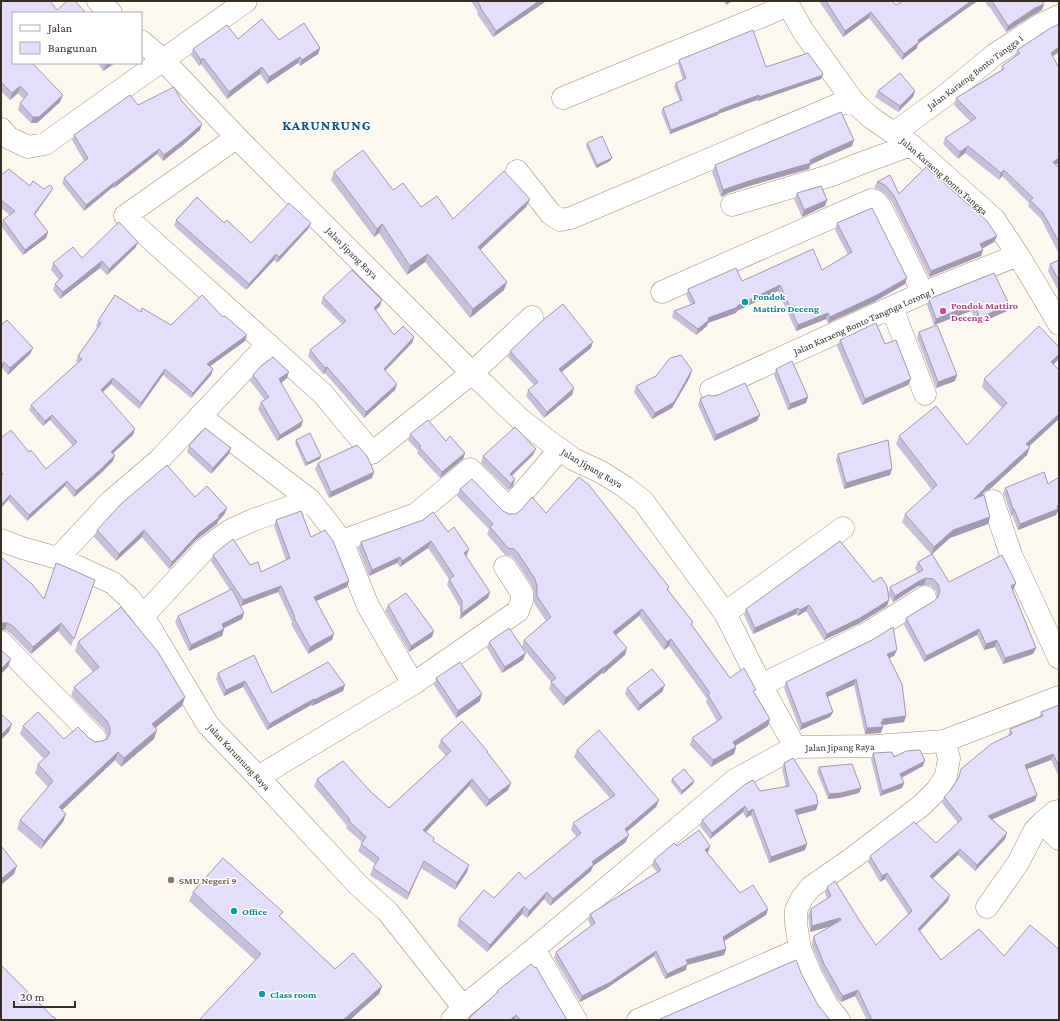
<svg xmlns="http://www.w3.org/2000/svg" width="1060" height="1021" viewBox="0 0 1060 1021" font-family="'Crimson Pro',serif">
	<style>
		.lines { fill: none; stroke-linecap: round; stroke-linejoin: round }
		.street-casing { stroke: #a48d71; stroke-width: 23 }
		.secondary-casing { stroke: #a48d71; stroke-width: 23 }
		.street { stroke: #fff; stroke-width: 22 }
		.secondary { stroke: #fff; stroke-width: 22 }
		.wall { fill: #c5bfd7 }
		.shaded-wall { fill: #a09baf }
		.building { fill: #e5defa; stroke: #a09baf }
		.culture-dot { fill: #0f9aa8; stroke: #fff; stroke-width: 1.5 }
		.hotel-dot { fill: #d1479c; stroke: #fff; stroke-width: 1.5 }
		.education-dot { fill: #8d6e63; stroke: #fff; stroke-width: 1.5 }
		.labels { text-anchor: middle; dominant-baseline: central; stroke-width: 3; stroke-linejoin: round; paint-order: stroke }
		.street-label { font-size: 10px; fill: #382f24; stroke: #fff }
		.culture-label { font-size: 10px; font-weight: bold; fill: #0d838f; stroke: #fff; text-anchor: start }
		.hotel-label { font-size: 10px; font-weight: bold; fill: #b23c85; stroke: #fff; text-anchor: start }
		.education-label { font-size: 10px; font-weight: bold; fill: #785e54; stroke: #fff; text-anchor: start }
		.district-label { font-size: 14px; font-weight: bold; letter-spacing: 1px; fill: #0c5482; stroke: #fff }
	</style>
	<rect width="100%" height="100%" fill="#fcf7f1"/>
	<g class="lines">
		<defs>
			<path id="street" d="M786,1L803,31L853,101L870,117L911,145L994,219L1018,255L1048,305L1059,324
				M563,98L765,15L788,5
				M1,129L9,138L28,147L45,144L246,1
				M894,133L946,95L994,55L1040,25L1059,16
				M236,138L125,216L323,394L372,453L472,373L532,317
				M517,171L551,214L560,220L571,218L837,105L853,101
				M732,205L832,175L859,164L911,145
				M662,292L871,200L875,201L881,208L923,293
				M892,308L925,394
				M711,390L923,293L1018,255
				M200,416L310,500L342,541L416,514L470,469L509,509L560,449
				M993,501L1011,555L1059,658
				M1,540L22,548L58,558L76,566L113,583L129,598L143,616L208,725L258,777L358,885L388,912L463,1007
				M342,541L368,606L413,684
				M58,558L111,501L159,460L268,344
				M725,613L843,528
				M143,616L205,549L229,531L253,520L310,500
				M1,642L95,738
				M761,685L864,635L925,597
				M258,777L413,684L518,611L522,600V593L505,567
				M1042,823L1059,839
				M987,907L1018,863L1035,830L1042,823L1055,812L1059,811
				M534,949L576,1020
				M452,1020L463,1007L534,949L735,780L795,747
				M638,1020L800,949
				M839,1020L827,1005L811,975L800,949L796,924V910L802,898L811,887L854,857L922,805L937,790L946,776L949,758L944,741"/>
			<path id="secondary" d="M98,1L111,13
				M141,41L163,60L245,146L472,373L520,419L551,443L573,459L601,472L625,487L643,501L725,613L761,685L795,747L876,746L944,741L1059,697"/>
		</defs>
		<!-- street casing -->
		<use href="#street" class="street-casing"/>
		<!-- secondary casing -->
		<use href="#secondary" class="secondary-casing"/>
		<!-- street -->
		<use href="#street" class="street"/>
		<!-- secondary -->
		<use href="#secondary" class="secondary"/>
	</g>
	<!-- wall -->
	<path class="wall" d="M1,1L13,63L60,102L37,123H31L18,110L20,103L24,99L18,93L10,100L1,91Z
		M471,1H545V2L493,37L477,14L478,12Z
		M724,1H732L726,5Z
		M819,1H892L896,5L963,11L918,44L917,48L902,60L869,18L843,37Z
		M985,1H1042V10L1033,15L1006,32L989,6L988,7Z
		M1059,24V52L1053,56L1056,165L1059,168V254L1041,219L1028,206L1029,203L1002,176L999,180L965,153L958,159L943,144L945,138L971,122L954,105L956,98L1001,70L1002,66L1015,56L1017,50Z
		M238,39L279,40L320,48L318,54L300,66L298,63L267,84L260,74L227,99L201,64L199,66L191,55L193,49Z
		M679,60L766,67L823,75L821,79L758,101L757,100L718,114V115L670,134L661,112L663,108L680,101L674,87L676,83L683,80L678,64Z
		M98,63H115L103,71Z
		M878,91H915L913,97L898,112L875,97Z
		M181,100L200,130L183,145L163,161L157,154L114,188L113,187L84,211L62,183L64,178L84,161L72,140L74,135L138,105Z
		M587,143L610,161L596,168L586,146Z
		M852,146L827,157L810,165L809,169L749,186L728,193L721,197L712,172L715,165Z
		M334,172L393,190L421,207L453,219L530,199L526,207L480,250L507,282L504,290L470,318L425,262L407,275L379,233L374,237L331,180Z
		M1,175L50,193L35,215L48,232L46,238L23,255L1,226L3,220L10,215L1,208Z
		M890,175L899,194L997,236L994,242L982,248L981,256L929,277L892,202L884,193L878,189L874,188L877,182Z
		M797,193L827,200L825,206L802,217L794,199Z
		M176,220L224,223L251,243L311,223L308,229L277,263L274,260L246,290L174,226Z
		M837,223L905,284L874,302L828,323L826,319L796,331L778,291L737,311L736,313L708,323L707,326L696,335L672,317L674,311L691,305L686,295L688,289L742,281L822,270L848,255L835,230Z
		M138,242L135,248L107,275L100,268L60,299L53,290L55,284L59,280L51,270L53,263L82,258Z
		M1059,260V292L1048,271L1050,264Z
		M994,273L1007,311L978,324L971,311L934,325L927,305L929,299Z
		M323,297L380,306L375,310L394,335L414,337L412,343L385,371L397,384L395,390L364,418L325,373L323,374L308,356L310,350L342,324L321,303Z
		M141,312L171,325L245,341L209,366L213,369L211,375L191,398L163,375L139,409L111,384L102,392L135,429L133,435L113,453V461L100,474L74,497L65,486L27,521L8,500L1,508V438L29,452L46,469L73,446L50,420L43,426L29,410L31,405L78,363L76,361L78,356L98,328L96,327L98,321Z
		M1,325L33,348L30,354L8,375L2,368L1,369Z
		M919,332L955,381L936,388L917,338Z
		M840,340L885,344L911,379L908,385L862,405L837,346Z
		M591,348L561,372L574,388L572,395L544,418L526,396L528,390L534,385L508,357L510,351Z
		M1059,359L1053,364L1029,446L1027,455L990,489L984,492L982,496L990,517L988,524L950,538L932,554L949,582L1016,583L1013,590L1036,648L1033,654L1003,664L995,647L984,650L977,635L924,662L904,625L906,618L934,601L937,598L936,591L931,586L924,585L918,586L893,602L888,594L889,600L887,606L858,624L824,640L806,611L798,616L796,614L753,634L744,615L746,609L873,582L888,594L890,587L918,573L915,568L918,562L931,554L902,522L905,514L932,490L896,444L899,436L967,445L1002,408L982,387L984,379Z
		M776,369L806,403L788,410L774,375Z
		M253,375L287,378L281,383L301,427L277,441L258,409L261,402L265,400L250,381Z
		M690,377L672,408L652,419L634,392L636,386Z
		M718,395L760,415L757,421L714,441L698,405L700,399Z
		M410,434L446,441L465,453L463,459L440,478L417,453L418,451L408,440Z
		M296,440L320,459L305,466L295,443Z
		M189,446L231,448L229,454L211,474L187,452Z
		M838,454L890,475L844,489L836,460Z
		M533,455L512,476L513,486L508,490L481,463L483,456Z
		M318,463L374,472L372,478L329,498L315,469Z
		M1005,488L1058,511L1056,515L1018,530L1012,515L1011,516L1005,497L1003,494Z
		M460,489L509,514L546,513L669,587L668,590L693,622L692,625L730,678L755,693L770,719L768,726L736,745V747L734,754L711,767L690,745L692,738L717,721L706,702L707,699L669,646L664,650L639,616L616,635L625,655L603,674L602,673L563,706L549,689L551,682L523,648V660L502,673L487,648L489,642L522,647L524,640L546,621L534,603V593L532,586L515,560L511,556L505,555L487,534L489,529L457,496Z
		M195,497L227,508L224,515L218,521L217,524L196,540L169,569L142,537L116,561L94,537L97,530Z
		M276,520L311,537L349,581L347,587L316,601L332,640L308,654L291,624L292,622L278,592L241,606L239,602L244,613L242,619L224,628L222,636L189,651L175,622L178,616L230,590L211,561L213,555L250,565L261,572L286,560L274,526Z
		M448,532L467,555L466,556L488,598L460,619V607L447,585L449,579L428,548L400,567L397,563L369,576L358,548L361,542Z
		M1,559L44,599L95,580L71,646L58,631L31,654L10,633L5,630Z
		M388,605L434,631L432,637L409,652L385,611Z
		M78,642L185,697L182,706L155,728L154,739L121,767L115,760L62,810L66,814L63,822L41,849L17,829L20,820L48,787L35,773L38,764L44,759L20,734L23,726L64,739L89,738L95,742L102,741L107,738V735L104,729L71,696L74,687L93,672L75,651Z
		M254,655L272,693L343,691L312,706L311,705L267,730L243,687L224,696L216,679L218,673Z
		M894,656L889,658L906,716L904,722L882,725L881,733L865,734L854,685L827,697L833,712L830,717L800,730L784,688L786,682Z
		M436,678L480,701L456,718L434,685Z
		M627,688L662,692L638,711L625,694Z
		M1059,705V777L1051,760L1027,769L1035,801L992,819L1007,833L1005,839L975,871L958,855L932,879L948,901L920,931L941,960L1059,1020H867L855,996L841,1002L837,998L822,970L812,946V942L814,936L831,926L810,932L808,915L811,909L827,898L825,893L827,887L861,923L876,945L908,914L885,879L880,882L868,862L870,856L936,843L958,823L942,803L944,797L1008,736L1010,729L1039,718L1041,712Z
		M441,740L488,752L487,753L511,783L508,790L486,807L469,786L426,832L433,841L469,865L467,872L455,890L421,868L407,900L370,875L373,868L375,864L358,851L362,842L346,828L347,826L314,786L317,779L370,791L389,808L446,756L438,747Z
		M577,750L659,800L656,807L627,832L626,842L593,866L591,871L550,906L544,899L527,918L522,914L487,952L457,926L459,919L525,879L577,837L571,830L573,823L610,798L574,757Z
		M873,753L894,757L923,766L902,778L904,783L902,788L880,796L871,759Z
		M784,763L818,804L816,810L797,815L807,844L805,850L769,863L751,815L746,818L743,812L710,839L700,826L702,820L760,791L786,787L782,769Z
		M819,767L861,788L859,793L839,798L828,799L817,772Z
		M672,779L694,781L693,784L681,795L671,782Z
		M677,846H710L708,853L740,893L768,909L766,915L724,941L726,949L724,955L687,965L686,970L665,979L654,956L607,988L580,1002L554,958L556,952L591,926L588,920L590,914L657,872L652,866L654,860Z
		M193,892L281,918L335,969L382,986L379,994L255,960L189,901Z
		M497,991L567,1020H468L469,1018L496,994Z"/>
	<!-- shaded-wall -->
	<path class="shaded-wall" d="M539,1H545V2L493,37L496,31Z
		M727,1H732L726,5Z
		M971,1H978L963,11L918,44L917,48L902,60L904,54L918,40Z
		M1044,4L1042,10L1033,15L1006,32L1008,26L1035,8Z
		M871,12L869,18L843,37L845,31Z
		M1059,47V52L1049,59L1051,53Z
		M320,48L318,54L300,66L302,60Z
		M300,57L298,63L267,84L269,77Z
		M203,58L201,64L199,66L201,60Z
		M108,63H115L103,71L106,65Z
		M262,67L260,74L227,99L229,92Z
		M823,75L821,79L758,101L759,97Z
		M20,86L18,93L10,100L12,93Z
		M915,91L913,97L898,112L900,106Z
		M63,95L60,102L37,123H31L33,117Z
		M759,95L757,100L718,114V115L670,134L671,130L719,110Z
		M202,124L200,130L183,145L163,161L164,155Z
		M854,140L852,146L827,157L810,165L809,169L749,186L728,193L721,197L723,190L731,187L810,160L829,151Z
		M968,146L965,153L958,159L960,152Z
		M159,149L157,154L114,188L116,182Z
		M612,158L610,161L596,168L597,165Z
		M1059,158V163L1051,168L1053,162Z
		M1004,170L1002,176L999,180L1001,173Z
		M115,182L113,187L84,211L86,205Z
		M53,188L50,193L31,220L34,214Z
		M530,199L526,207L475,255L478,247Z
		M827,200L825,206L802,217L804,210Z
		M311,223L308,229L277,263L279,257Z
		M382,224L379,233L374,237L377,229Z
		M48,232L46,238L23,255L25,250Z
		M997,236L994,242L978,251L980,244Z
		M138,242L135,248L107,275L109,269Z
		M983,250L981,256L929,277L931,271Z
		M276,254L274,260L246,290L249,284Z
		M428,254L425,262L407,275L410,266Z
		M102,261L100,268L60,299L63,292Z
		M907,278L905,284L874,302L828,323L830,317Z
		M507,282L504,290L470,318L473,309Z
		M780,285L778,291L737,311L736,313L708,323L707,326L696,335L698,329L708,318L737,306Z
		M382,300L380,306L372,314L374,308Z
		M974,304L971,311L934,325L936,319Z
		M1009,304L1007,311L978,324L980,318Z
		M828,313L826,319L796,331L798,325Z
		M247,335L245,341L205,370L207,364Z
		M414,337L412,343L381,375L384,369Z
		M593,342L591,348L557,376L559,369Z
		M33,348L30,354L8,375L10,368Z
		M1059,354V359L1048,370L1051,362Z
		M4,362L2,368L1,369V366Z
		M327,367L325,373L323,374L325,368Z
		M165,369L163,375L139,409L141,403Z
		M213,369L211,375L191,398L193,393Z
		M692,370L690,377L672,408L652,419L655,413Z
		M289,372L287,378L277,386L279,379Z
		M957,375L955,381L936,388L938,382Z
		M113,378L111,384L99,396L101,390Z
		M911,379L908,385L862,405L865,399Z
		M397,384L395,390L364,418L366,412Z
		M574,388L572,395L544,418L547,412Z
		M808,397L806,403L788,410L790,404Z
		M1059,414V419L1023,452L1026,444Z
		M52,415L50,420L43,426L45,421Z
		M760,415L757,421L714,441L716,435Z
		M303,421L301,427L277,441L280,435Z
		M135,429L133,435L109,457L111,452Z
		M1030,447L1027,455L990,489L984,492L981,497L974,499L987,485Z
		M231,448L229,454L211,474L213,468Z
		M536,449L533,455L507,480L510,474Z
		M465,453L463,459L440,478L442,472Z
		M115,455L113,461L100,474L74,497L76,491Z
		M321,456L320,459L305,466L307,463Z
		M892,469L890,475L844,489L846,483Z
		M374,472L372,478L329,498L331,492Z
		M515,479L513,486L508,490L511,484Z
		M67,481L65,486L27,521L29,515Z
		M10,495L8,500L1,508V505Z
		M1059,505V510L1058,511L1056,515L1018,530L1020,524Z
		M227,508L224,515L218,521L217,524L196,540L169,569L172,562L199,533Z
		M1013,509H1014L1012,515L1011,516Z
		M990,517L988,524L950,538L931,555L934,547L953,530Z
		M144,530L142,537L116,561L119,554Z
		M431,541L428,548L400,567L402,561Z
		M469,549L467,555L461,559L464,553Z
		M400,557L397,563L369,576L372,570Z
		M926,578L924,585L918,586L893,602L895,596L921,580Z
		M349,581L347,587L312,603L314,597Z
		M1016,583L1013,590L1009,592L1011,586Z
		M281,586L278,592L241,606L243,600Z
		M490,592L488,598L460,619L462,613Z
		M889,600L887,606L858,624L824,640L827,634Z
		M809,605L806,611L798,616L800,610Z
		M798,608L796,614L753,634L755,628Z
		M642,609L639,616L611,639L613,632Z
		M244,613L242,619L220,630L222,624Z
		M1,623H7L5,630H1Z
		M61,623L58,631L31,654L33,647Z
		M224,629L222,636L189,651L191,645Z
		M979,629L977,635L924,662L926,656Z
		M434,631L432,637L409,652L411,646Z
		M334,634L332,640L308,654L310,647Z
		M671,639L669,646L664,650L667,642Z
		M997,640L995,647L984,650L986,644Z
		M627,648L625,655L603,674L605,667Z
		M1036,648L1033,654L1003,664L1005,658Z
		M897,650L894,656L885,660L887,654Z
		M526,653L523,660L502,673L505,667Z
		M11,659L8,667L1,674V669Z
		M605,666L602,673L563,706L566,698Z
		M856,679L854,685L823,699L826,693Z
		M245,681L243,687L224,696L226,690Z
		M345,685L343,691L312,706L314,700Z
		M665,685L662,692L638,711L640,705Z
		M482,694L480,701L456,718L458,711Z
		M185,697L182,706L149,733L152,724Z
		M314,699L311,705L267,730L269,724Z
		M833,712L830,717L800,730L802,724Z
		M906,716L904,722L882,725L883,727L881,733L865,734L867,728L881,722L883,719Z
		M770,719L768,726L730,749L733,742Z
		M12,724L9,732L1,740V735Z
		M157,730L154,739L121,767L124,758Z
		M736,747L734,754L711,767L713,760Z
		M118,752L115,760L56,816L59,807Z
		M1053,754L1051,760L1022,771L1025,765Z
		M925,761L923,766L898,779L900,774Z
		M472,779L469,786L421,837L423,830Z
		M694,781L693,784L681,795L682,791Z
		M511,783L508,790L486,807L489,800Z
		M904,783L902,788L880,796L882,791Z
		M861,788L859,793L839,798L828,799L829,794Z
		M1037,795L1035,801L986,822L988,816Z
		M659,800L656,807L622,836L625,829Z
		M818,804L816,810L793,816L795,810Z
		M745,806L743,812L710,839L712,833Z
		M753,809L751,815L746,818L748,812Z
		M66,814L63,822L41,849L44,841Z
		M1007,833L1005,839L975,871L977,865Z
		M629,835L626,842L593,866L591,871L550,906L553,899L592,862Z
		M807,844L805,850L769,863L771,857Z
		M710,846L708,852L703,856L705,850Z
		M960,849L958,855L928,883L930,876Z
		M424,861L421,868L407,900L409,893Z
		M469,865L467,872L455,890L457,883Z
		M17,866L14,874L1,885V879Z
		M887,873L885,879L880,882L882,876Z
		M547,892L544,899L527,918L529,911Z
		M950,895L948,901L916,935L918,929Z
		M524,906L522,914L487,952L490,945Z
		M768,909L766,915L721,943L723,937Z
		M840,918L838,924L810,932L812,926Z
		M726,949L724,955L687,965L686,970L665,979L667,974L686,960Z
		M656,951L654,956L607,988L580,1002L582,996Z
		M382,986L379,994L350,1020H343Z
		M858,990L855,996L841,1002L843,996Z
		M516,1015L514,1020H510Z"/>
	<!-- building -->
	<path class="building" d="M1,1H50L57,10L67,1H75L86,13H13V63H32L63,95L39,117H33L20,103L28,94L20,86L12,93L1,82Z
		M477,1H539L496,31L480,7H481Z
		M826,1H892L896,5L903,1H971L918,40L919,42L904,54L871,12L845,31Z
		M992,1H1042L1044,4L1035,8L1008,26Z
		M262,19L279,40L304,23L320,48L302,60L300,57L269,77L262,67L229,92L203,58L201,60L193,49L227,25L238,39Z
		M1059,24V47L1051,53L1059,68V158L1053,162L1059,168V242L1043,213L1030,200L1033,198L1004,170L1001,173L968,146L960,152L945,138L976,118L956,98L1004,69L1002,66L1020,53L1017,50L1049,29Z
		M753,30L766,67L808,53L822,72L823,75L759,97V95L719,110L720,111L671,130L663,108L682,100L676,83L686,78L679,60Z
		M900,73L915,91L900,106L878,91Z
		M174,87L181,100L202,124L185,139L164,155L159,149L116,182H115L86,205L64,178L88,158L74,135L130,95L138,105Z
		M841,112L854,140L829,151L810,160L811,163L752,180L731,187L723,190L715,165Z
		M602,136L612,158L597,165L587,143Z
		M363,150L393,190L403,183L421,207L437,196L453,219L504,171L530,199L478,247L507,282L473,309L428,254L410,266L382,224L377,229L334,172Z
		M926,167L987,221L997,236L980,244L983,250L931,271L894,196L886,186L881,183L877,182L890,175L899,194Z
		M9,169L30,186L33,181L44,189L50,185L53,188L34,214L48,232L25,250L3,220L15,211L1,200V175Z
		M821,186L827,200L804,210L797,193Z
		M197,197L224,223L227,220L251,243L289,203L311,223L279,257L276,254L249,284L176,220Z
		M872,208L907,278L877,295L830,317L828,313L798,325L780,285L737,306L738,307L708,318L709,320L698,329L674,311L695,303L688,289L736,268L742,281L813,249L822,270L852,252L837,223Z
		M119,222L138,242L109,269L102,261L63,292L55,284L63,276L53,263L73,247L82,258Z
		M1059,260V281L1050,264Z
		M352,270L382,300L374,308L394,335L403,326L414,337L384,369L397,384L366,412L327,367L325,368L310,350L346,321L323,297Z
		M994,273L1009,304L980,318L974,304L936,319L929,299Z
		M115,295L141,312L142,308L171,325L202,295L223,317L225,316L247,335L207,364L213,369L193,393L165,369L141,403L113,378L101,390L135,429L111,452L115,455L102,468L76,491L67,481L29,515L10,495L1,505V475L3,474L1,472V438L11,430L29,452L31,450L46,469L77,442L52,415L45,421L31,405L82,359L78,356L101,323L98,321Z
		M563,304L593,342L559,369L574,388L547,412L528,390L538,382L510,351L542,321Z
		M7,320L33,348L10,368L4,362L1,366V325Z
		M876,323L885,344L896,340L911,379L865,399L840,340Z
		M937,325L957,375L938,382L919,332Z
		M1039,326L1059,347V354L1051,362L1059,370V414L1026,444L1030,447L993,481L987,485L984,489L974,499L984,495L990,517L953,530L934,547L905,514L937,485L899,436L936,406L967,445L1007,403L984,379Z
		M681,355L692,370L674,402L655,413L636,386L656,376L670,358Z
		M273,357L289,372L279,379L303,421L280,435L261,402L269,397L253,375L261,366Z
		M792,361L808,397L790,404L776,369Z
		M745,383L760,415L716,435L700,399L708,395L712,396L718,395Z
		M428,420L446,441L450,436L465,453L442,472L419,447L421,446L410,434Z
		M515,427L536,449L510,474L515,479L511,484L483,456Z
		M205,428L231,448L213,468L189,446Z
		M310,433L321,456L307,463L296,440Z
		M888,440L892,469L846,483L838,454Z
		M357,445L367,456L374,472L331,492L318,463Z
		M167,465L195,497L207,486L227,508L218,516L220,517L199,533L172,562L144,530L119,554L97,530L122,503Z
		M1044,472L1048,484L1059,477V505L1057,506L1058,509L1020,524L1014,509H1013L1007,491L1005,488Z
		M579,477L589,485L669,587L667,589L693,622L691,624L730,678L744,668L756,690L753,691L770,719L733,742L736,747L713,760L692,738L722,718L708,695L710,693L671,639L667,642L642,609L613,632L627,648L605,667V666L566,698L551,682L556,678L524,640L551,617L537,596V586L535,579L518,553L514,549L508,548L490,527L493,524L460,489L472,479L503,511L509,514H516L521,510L532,497L546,513Z
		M301,511L311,537L325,530L333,541L349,581L314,597L334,634L310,647L294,618L295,617L281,586L243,600L213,555L233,539L250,565L258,562L261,572L290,558L276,520Z
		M433,512L448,532L454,527L469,549L464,553L490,592L462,613V601L449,579L454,576L431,541L402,561L400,557L372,570L361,542L423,520Z
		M840,541L873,582L881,577L887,586L889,600L860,618L827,634L809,605L800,610L798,608L755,628L746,609Z
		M932,554L949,582L1002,555L1016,583L1011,586L1036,648L1005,658L997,640L986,644L979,629L926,656L906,618L934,601L938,597L940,591L938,584L933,579L926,578L921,580L895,596L890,587L923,570L918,562Z
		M2,558L32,584L44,599L56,563L66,567L95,580L74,639L61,623L33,647L13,626L7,623H1V559Z
		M232,589L244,613L222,624L224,629L191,645L178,616Z
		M406,593L434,631L411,646L388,605Z
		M121,607L158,652L185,697L152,724L157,730L124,758L118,752L59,807L66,814L44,841L20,820L53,781L38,764L50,753L23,726L38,712L64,739L78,727L89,738L95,742L102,741L107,739L110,733V727L107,721L74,687L99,667L78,642Z
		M893,627L897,650L887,654L902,684L906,716L883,719V721L881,722L883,727L867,728L856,679L826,693L833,712L802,724L786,682L872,640Z
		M509,628L526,653L505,667L489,642Z
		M1,650L11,659L1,669Z
		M254,655L272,693L328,662L345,685L314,700V699L269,724L245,681L226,690L218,673Z
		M460,662L482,694L458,711L436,678Z
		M652,669L665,685L640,705L627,688Z
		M1059,705V766L1053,754L1025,765L1037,795L988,816L1007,833L977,865L960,849L930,876L950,895L918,929L941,960L979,929L1004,956L1030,925L1053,944L1059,950V1020H872L858,990L843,996L840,992L824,964L814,939V936L841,920L840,918L812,926L811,909L831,896L827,887L835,881L861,923L876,945L912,911L887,873L882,876L870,856L914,822L936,843L962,819L944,797L950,791L959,777L961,769L991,744L1012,734L1010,729L1043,716L1041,712Z
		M1,714L12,724L1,735Z
		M462,721L488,752H487L511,783L489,800L472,779L423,830L434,838L433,841L469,865L457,883L424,861L409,893L373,868L379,858L361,844L366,837L349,821L350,820L317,779L343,761L370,791L389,808L451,751L441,740Z
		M599,730L659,800L625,829L629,835L592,862L594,864L553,899L547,892L529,911L524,906L490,945L459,919L484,890L494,898L519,872L525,879L581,833L573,823L615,795L577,750Z
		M920,750L925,761L900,774L904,783L882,791L873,753L892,752L894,757L906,751Z
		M793,758L816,794L818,804L795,810L807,844L771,857L753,809L748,812L745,806L712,833L702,820L744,785L753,780L760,791L789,786L784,763Z
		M852,764L861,788L841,793L829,794L819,767Z
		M684,769L694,781L682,791L672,779Z
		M699,830L710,846L705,850L740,893L753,885L768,909L723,937L726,949L686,960L688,964L667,974L656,951L609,983L582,996L556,952L595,923L590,914L661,870L654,860L674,843L677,846Z
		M1,846L17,866L1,879Z
		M223,858L283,912L279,916L335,969L353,953L382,986L343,1020H199L261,954L193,892Z
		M796,960L802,975L818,1005L830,1020H658Z
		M531,964L535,968L536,967L567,1020H521L516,1015L510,1020H471L469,1018L498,992L497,991Z
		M1,965L53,1017H54L57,1020H1Z"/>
	<!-- markers -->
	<g class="culture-dot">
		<circle cx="745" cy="302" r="4"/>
		<circle cx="234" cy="911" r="4"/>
		<circle cx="262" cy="994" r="4"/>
	</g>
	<circle class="hotel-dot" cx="943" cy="311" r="4"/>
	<circle class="education-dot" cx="171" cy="880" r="4"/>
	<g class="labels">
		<!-- street labels -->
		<g class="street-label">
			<text transform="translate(975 72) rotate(-37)">Jalan Karaeng Bonto Tangga 1</text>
			<text transform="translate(944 176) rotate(41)">Jalan Karaeng Bonto Tangga</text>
			<text transform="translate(352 253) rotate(45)">Jalan Jipang Raya</text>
			<text transform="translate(864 321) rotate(-24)">Jalan Karaeng Bonto Tangnga Lorong 1</text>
			<text transform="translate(592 468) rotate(30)">Jalan Jipang Raya</text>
			<text transform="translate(840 747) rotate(-1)">Jalan Jipang Raya</text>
			<text transform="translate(239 757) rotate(47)">Jalan Karunrung Raya</text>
		</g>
		<!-- culture labels -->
		<g class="culture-label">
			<text x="753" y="296">Pondok<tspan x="753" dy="12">Mattiro Deceng</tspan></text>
			<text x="242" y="911">Office</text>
			<text x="270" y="994">Class room</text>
		</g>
		<!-- hotel labels -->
		<g class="hotel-label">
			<text x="951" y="305">Pondok Mattiro<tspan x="951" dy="12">Deceng 2</tspan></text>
		</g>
		<!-- education labels -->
		<g class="education-label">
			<text x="179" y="880">SMU Negeri 9</text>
		</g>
		<!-- district labels -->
		<g class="district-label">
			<text x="327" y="125">KARUNRUNG</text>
		</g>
	</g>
	<!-- border -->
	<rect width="1060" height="1021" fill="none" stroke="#382f24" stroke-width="4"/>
	<!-- legend -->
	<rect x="12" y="12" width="130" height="52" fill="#ffffff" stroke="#afaca7"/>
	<rect x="20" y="25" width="20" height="6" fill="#ffffff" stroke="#afaca7"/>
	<text x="48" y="32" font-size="12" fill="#382f24">Jalan</text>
	<rect x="20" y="42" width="20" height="12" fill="#e5defa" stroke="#afaca7"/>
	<text x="48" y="52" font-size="12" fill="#382f24">Bangunan</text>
	<!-- scale -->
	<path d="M14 1001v6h61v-6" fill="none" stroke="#382f24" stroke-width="2"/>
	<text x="20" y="1001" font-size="12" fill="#382f24" stroke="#ffffff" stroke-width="3" paint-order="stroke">20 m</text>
</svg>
